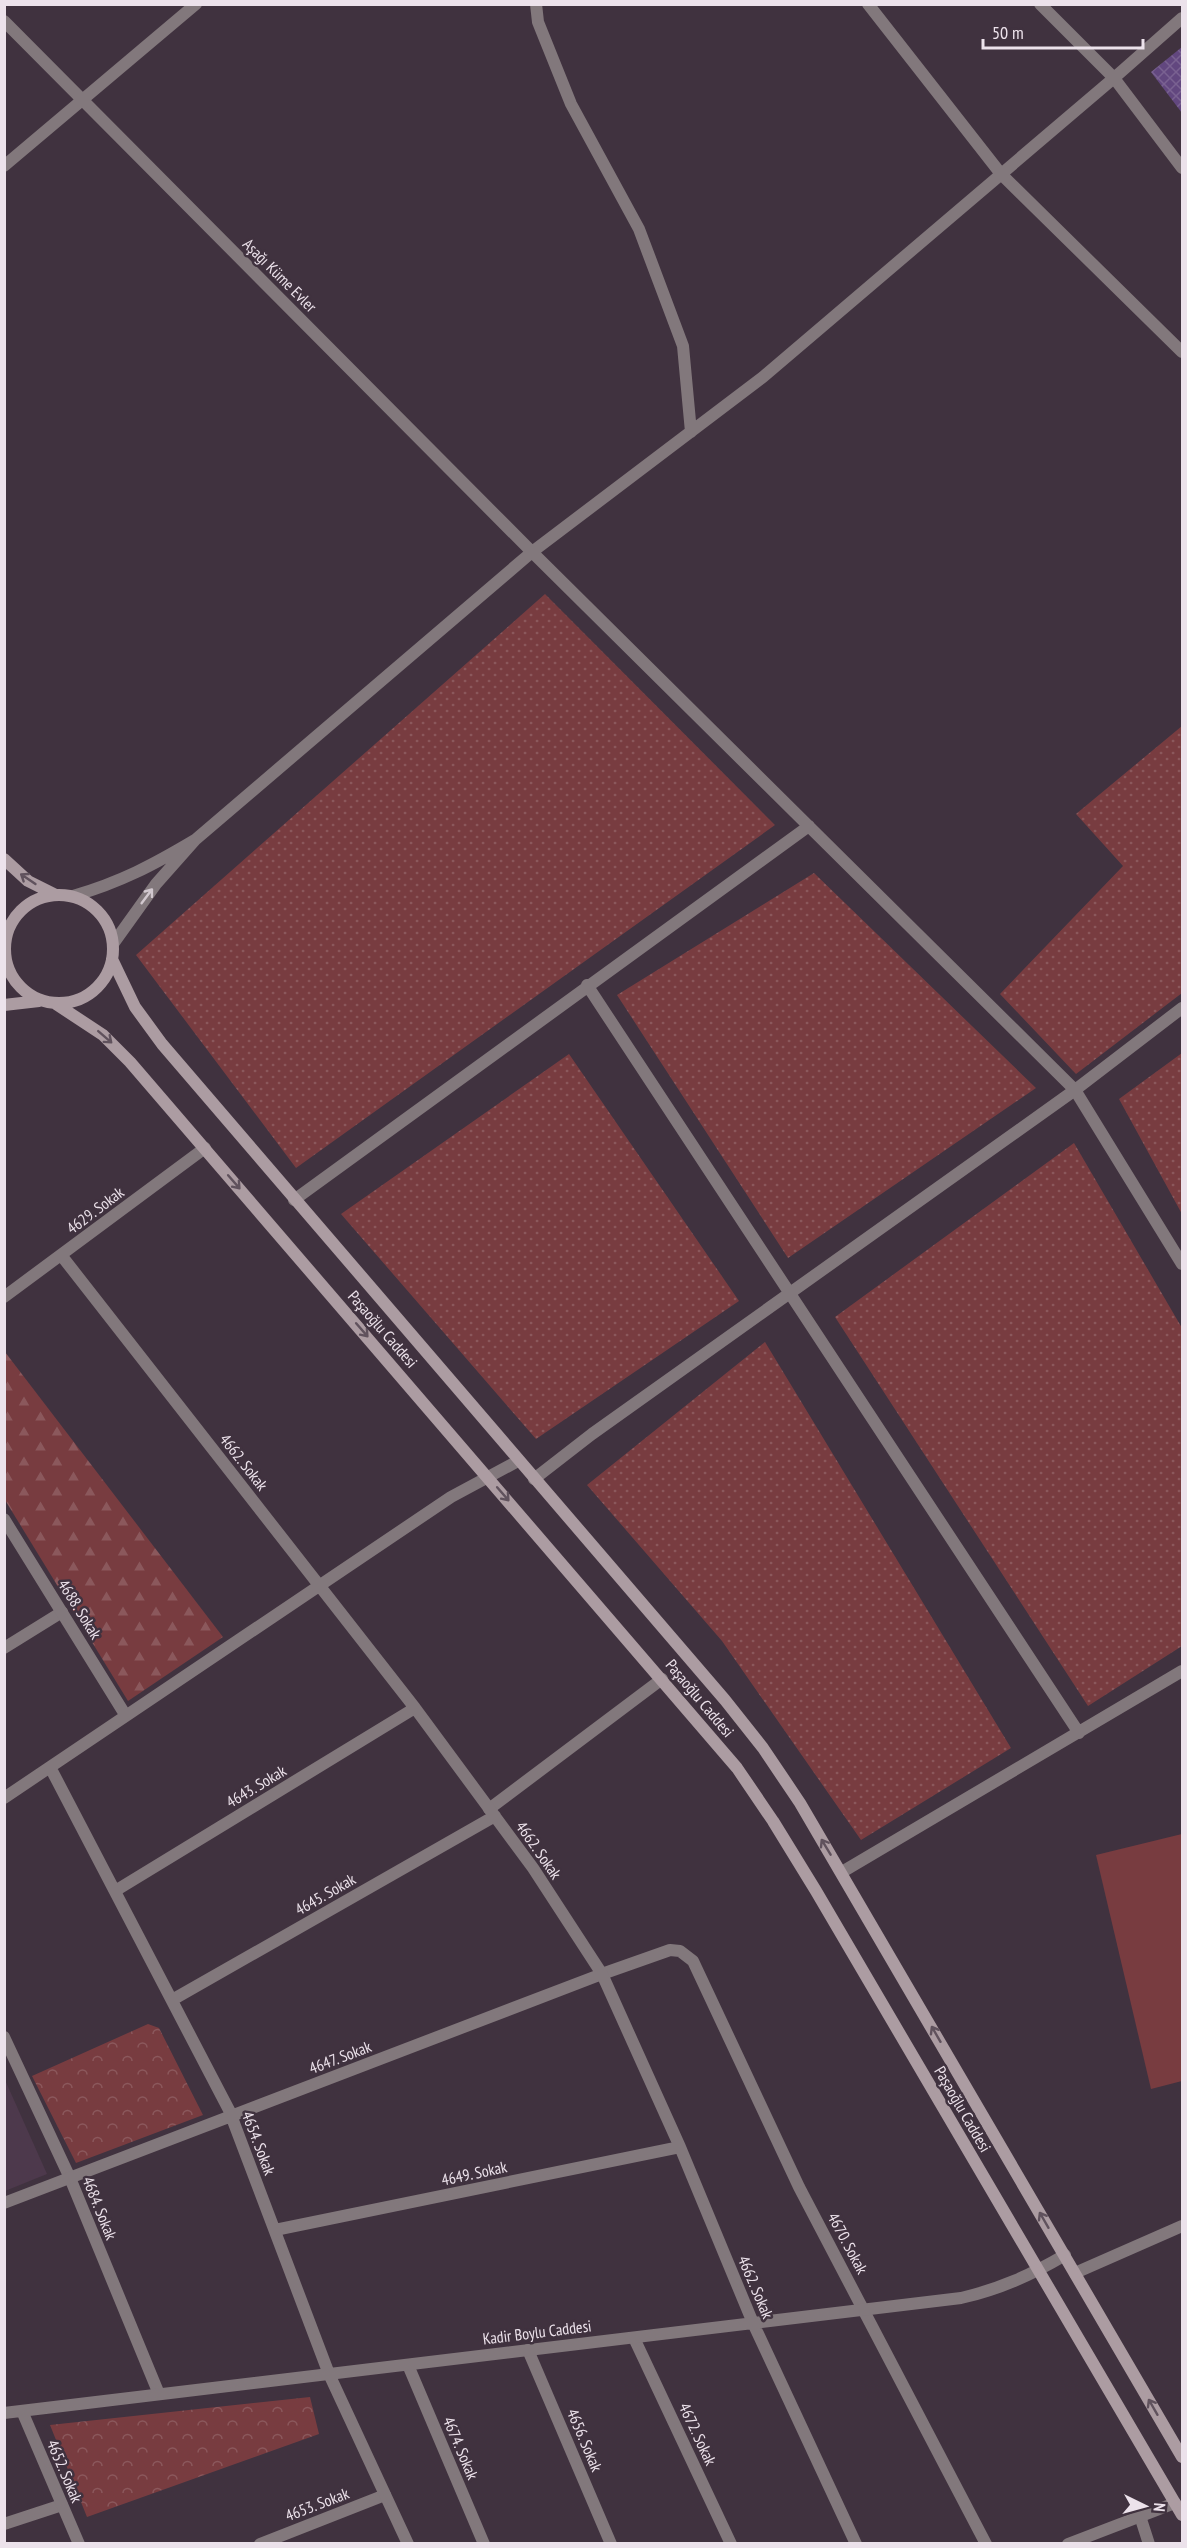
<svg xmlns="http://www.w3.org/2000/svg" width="1187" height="2548" viewBox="0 0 1187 2548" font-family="'PT Sans Narrow',sans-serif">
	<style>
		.built { fill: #4d394c }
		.grass { fill: url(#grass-dots) }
		.forest { fill: url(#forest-firs) }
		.park { fill: url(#park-crowns) }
		.garden { fill: #783c40 }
		.building { fill: url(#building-cross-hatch) }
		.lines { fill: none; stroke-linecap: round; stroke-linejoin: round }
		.lane { stroke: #82787c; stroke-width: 12 }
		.street { stroke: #82787c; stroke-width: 12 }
		.secondary { stroke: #ac9ca2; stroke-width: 12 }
		.oneway { stroke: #60525d }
		.oneway2 { stroke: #d2c8cf }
		.labels { text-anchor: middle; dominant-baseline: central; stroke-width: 5; stroke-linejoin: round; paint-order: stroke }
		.street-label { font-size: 16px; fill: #ece2eb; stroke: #40323f }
	</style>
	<defs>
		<pattern id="grass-dots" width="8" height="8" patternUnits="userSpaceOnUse" patternTransform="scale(1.5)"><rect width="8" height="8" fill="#783c40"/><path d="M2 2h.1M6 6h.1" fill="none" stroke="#8b585c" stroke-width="1.8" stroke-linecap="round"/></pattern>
		<pattern id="forest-firs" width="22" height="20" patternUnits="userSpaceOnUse" patternTransform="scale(1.5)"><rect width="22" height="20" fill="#783c40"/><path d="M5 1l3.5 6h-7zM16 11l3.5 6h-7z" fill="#8b585c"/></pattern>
		<pattern id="park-crowns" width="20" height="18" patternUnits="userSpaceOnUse" patternTransform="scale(1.5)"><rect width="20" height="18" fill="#783c40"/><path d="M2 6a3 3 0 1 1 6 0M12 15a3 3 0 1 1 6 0" fill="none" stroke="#8b585c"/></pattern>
		<pattern id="building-cross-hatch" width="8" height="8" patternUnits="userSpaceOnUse" patternTransform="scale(1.5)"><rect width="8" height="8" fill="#62477f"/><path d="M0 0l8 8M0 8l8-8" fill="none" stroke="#796191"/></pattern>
	</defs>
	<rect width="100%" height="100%" fill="#40323f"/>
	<!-- built -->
	<path class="built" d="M5,2080L47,2174L5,2191H4Z"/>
	<!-- grass -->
	<path class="grass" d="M545,594L775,825L296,1168L136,955Z
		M1182,726V993L1076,1074L1000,994L1123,866L1076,814Z
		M814,873L1036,1088L788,1258L617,995Z
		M1182,1053V1214L1119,1099Z
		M569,1054L739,1301L536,1439L341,1214Z
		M1074,1143L1182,1328V1646L1088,1706L835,1317Z
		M765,1342L1011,1748L861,1840L722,1641L587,1485Z"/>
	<!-- forest -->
	<path class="forest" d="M5,1352L223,1637L128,1701L5,1500Z"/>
	<!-- park -->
	<path class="park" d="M148,2024L159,2028L203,2115L76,2163L32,2076Z
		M310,2397L319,2434L87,2517L50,2425Z"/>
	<!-- garden -->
	<path class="garden" d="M1182,1834V2081L1151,2089L1096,1855Z"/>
	<!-- building -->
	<path class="building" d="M1182,47V113L1151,72Z"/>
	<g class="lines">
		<!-- lane -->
		<path class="lane" d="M4,1648L62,1612
			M489,1809L662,1679
			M602,1974L670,1950L680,1951L693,1961L799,2187L986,2544
			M4,2037L70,2178L159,2394
			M634,2338L731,2544
			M528,2350L611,2544
			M408,2365L484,2544
			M1140,2516L1149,2544
			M4,2524L62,2505
			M260,2544L385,2495"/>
		<!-- street -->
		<path class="street" d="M536,4L538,22L571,104L639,229L683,346L691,432
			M868,4L1001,174L1182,352
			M1040,4L1114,78L1182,168
			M4,21L532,552L1075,1090L592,1434L534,1479
			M4,166L196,4
			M195,840L532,552L763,377L1114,78L1182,18
			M73,896C121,882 153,865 195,840L156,884L113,944
			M587,985L1079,1733
			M1182,1008L1075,1090L1182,1264
			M294,1200L809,826
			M61,1255L415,1708L533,1868L602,1974L680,2147L753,2323L856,2544
			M4,1297L205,1148
			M4,1519L126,1716
			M50,1767L229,2110L329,2374L408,2544
			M4,1798L451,1497L518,1461
			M842,1872L1182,1671
			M115,1891L415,1708
			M172,2000L495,1816
			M4,2203L602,1974
			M275,2230L680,2147
			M1075,2273L1182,2226
			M22,2411L79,2544
			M4,2413L961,2298C1000,2289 1031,2275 1065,2255
			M1068,2544L1175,2503"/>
		<!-- secondary -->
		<path class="secondary" d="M4,859L28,881L54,894
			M5 949a54 54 0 1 1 108 0a54 54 0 1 1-108 0Z
			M112,959L135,1007L162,1044L725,1700L763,1748L800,1803L1182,2457
			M56,1004L103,1035L130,1062L737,1768L773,1821L816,1891L1182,2515
			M4,1005L39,1001"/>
	</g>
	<!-- one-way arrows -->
	<defs><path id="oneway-shaft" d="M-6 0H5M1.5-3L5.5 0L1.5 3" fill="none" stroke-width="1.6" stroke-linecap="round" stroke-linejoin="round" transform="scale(1.5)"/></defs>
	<g class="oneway">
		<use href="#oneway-shaft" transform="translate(28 879) rotate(-146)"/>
		<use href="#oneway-shaft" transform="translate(105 1037) rotate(41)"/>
		<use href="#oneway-shaft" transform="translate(234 1182) rotate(49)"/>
		<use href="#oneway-shaft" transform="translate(362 1330) rotate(49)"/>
		<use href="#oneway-shaft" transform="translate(503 1494) rotate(49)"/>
		<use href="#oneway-shaft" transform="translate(826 1847) rotate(-121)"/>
		<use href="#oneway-shaft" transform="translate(936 2034) rotate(-120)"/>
		<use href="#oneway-shaft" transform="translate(1044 2220) rotate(-120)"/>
		<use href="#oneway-shaft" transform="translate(1153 2407) rotate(-120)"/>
	</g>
	<use class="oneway2" href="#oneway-shaft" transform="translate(147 896) rotate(-53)"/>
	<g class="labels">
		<!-- street labels -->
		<g class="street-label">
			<text transform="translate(280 275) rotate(45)">Aşağı Küme Evler</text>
			<text transform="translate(95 1210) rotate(-37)">4629. Sokak</text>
			<text transform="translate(383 1329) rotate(49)">Paşaoğlu Caddesi</text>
			<text transform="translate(244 1462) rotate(52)">4662. Sokak</text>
			<text transform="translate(80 1609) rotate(58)">4688. Sokak</text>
			<text transform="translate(700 1698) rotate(50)">Paşaoğlu Caddesi</text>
			<text transform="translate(256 1786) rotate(-31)">4643. Sokak</text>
			<text transform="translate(539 1850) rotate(55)">4662. Sokak</text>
			<text transform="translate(325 1894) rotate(-30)">4645. Sokak</text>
			<text transform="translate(340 2057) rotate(-21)">4647. Sokak</text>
			<text transform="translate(963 2109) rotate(60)">Paşaoğlu Caddesi</text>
			<text transform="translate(259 2143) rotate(69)">4654. Sokak</text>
			<text transform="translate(474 2173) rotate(-12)">4649. Sokak</text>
			<text transform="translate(100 2208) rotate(68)">4684. Sokak</text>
			<text transform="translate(848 2243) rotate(62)">4670. Sokak</text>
			<text transform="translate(756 2287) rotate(67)">4662. Sokak</text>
			<text transform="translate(537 2332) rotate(-7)">Kadir Boylu Caddesi</text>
			<text transform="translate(698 2434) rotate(65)">4672. Sokak</text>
			<text transform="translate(585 2440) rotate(67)">4656. Sokak</text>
			<text transform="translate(461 2448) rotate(67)">4674. Sokak</text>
			<text transform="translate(65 2471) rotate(67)">4652. Sokak</text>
			<text transform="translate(317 2504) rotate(-21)">4653. Sokak</text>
		</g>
	</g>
	<!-- border -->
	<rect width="1187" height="2548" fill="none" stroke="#ece2eb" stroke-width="12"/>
	<!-- north arrow -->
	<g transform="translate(1145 2506) rotate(95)" stroke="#40323f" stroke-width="4.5" paint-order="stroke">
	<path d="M0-4.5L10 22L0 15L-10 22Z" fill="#ece2eb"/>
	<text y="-9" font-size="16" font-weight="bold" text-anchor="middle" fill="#ece2eb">N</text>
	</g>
	<!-- scale -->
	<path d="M983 39v9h160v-9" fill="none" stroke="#ece2eb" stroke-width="3"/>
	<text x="992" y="39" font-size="18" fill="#ece2eb" stroke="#40323f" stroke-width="4.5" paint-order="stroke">50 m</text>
</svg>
